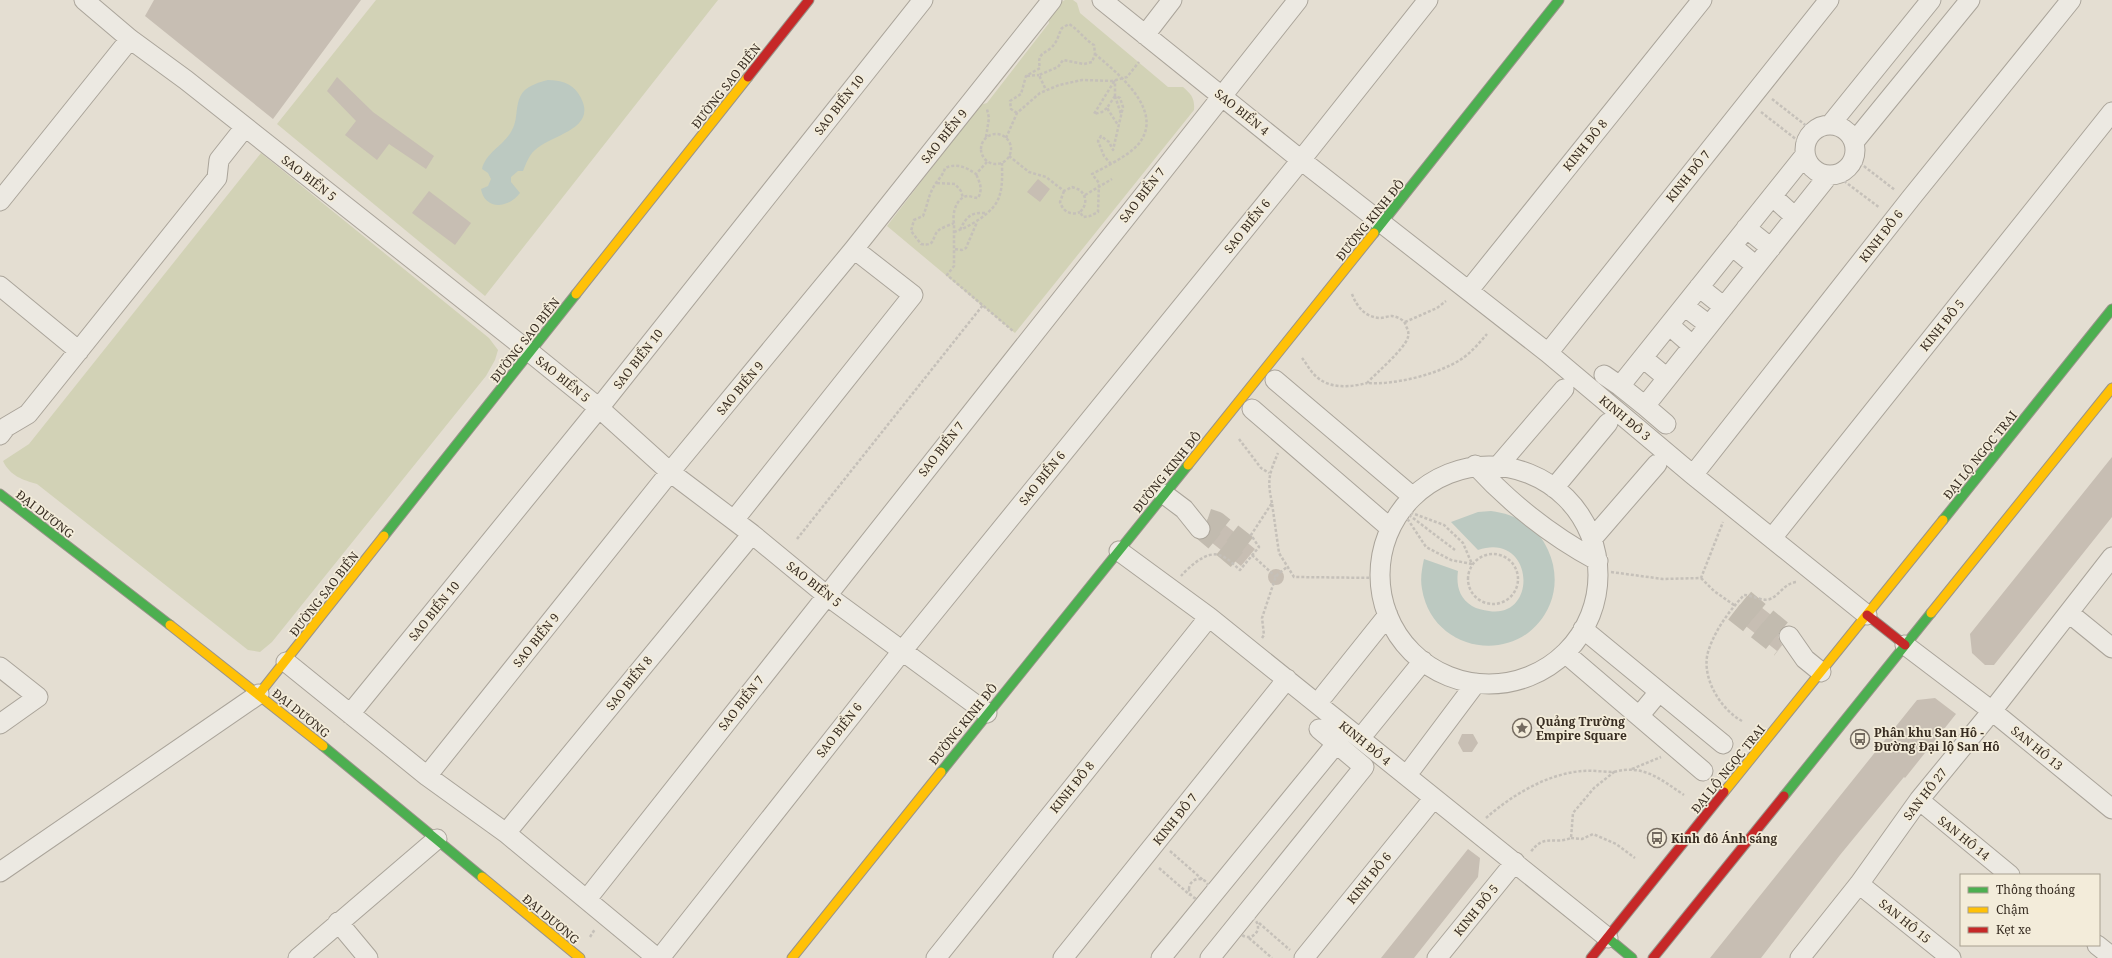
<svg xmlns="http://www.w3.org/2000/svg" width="2112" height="958" viewBox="0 0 2112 958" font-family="'Noto Serif',serif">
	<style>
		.green { fill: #d2d2b6 }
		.water { fill: #bcc9c1 }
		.building { fill: #c7beb3 }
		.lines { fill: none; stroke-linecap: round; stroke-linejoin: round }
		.street-tunnel { stroke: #c2bbaf; stroke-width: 19; stroke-dasharray: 19 10; stroke-linecap: butt }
		.street-casing { stroke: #aaa49a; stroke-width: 21 }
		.fast-casing { stroke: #99938a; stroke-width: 11 }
		.slow-casing { stroke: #99938a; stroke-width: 11 }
		.jam-casing { stroke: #99938a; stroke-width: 11 }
		.path { stroke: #c5c0b9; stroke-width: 2.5; stroke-dasharray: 3 2; stroke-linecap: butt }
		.street { stroke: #ece9e2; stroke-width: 19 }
		.fast { stroke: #4caf50; stroke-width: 9 }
		.slow { stroke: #ffc107; stroke-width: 9 }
		.jam { stroke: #c62828; stroke-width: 9 }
		.labels { text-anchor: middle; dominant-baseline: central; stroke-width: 3.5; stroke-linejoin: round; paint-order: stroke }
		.street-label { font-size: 12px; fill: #382d22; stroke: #f3ecda }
		.poi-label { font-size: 12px; font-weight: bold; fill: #382d22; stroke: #f3ecda; text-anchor: start }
	</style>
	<rect width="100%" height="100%" fill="#e4ded2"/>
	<!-- green -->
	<path class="green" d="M376,0H718L485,296L277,124Z
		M1065,0H1073L1077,3L1080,13L1168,87H1183C1191,94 1195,98 1194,110L1015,333L887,226L943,153L946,146L980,105L987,103L1049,23L1048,17L1059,3Z
		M261,153L489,338L498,350L495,360L486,376L272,642L260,652L248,650L37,484C23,480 10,476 3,461L29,444Z"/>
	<!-- water -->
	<path class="water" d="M548,80C560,80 571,83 578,93C602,129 552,134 535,150C529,155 526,164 523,171H518L511,177V182L520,193C509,208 485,211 481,189L488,186L491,179L488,173L482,169C486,152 505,145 512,130C519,118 514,104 523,92C529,85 540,82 548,80Z
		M1491,511C1516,514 1538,527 1548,550C1556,567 1557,587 1550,604C1524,667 1433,656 1422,589C1420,579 1422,568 1424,559L1458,571C1456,585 1459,598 1472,606C1477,609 1483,610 1489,611C1539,619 1534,531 1478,550L1451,522L1478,512Z"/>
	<!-- building -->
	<path class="building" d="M154,0H361L273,119L145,16Z
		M337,77L373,112L434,156L426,169L389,144L377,160L345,135L356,121L327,91Z
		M1038,179L1050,189L1040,202L1027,192Z
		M429,191L471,223L455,245L412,213Z
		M2112,457V517L1994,665H1985L1972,653L1970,634Z
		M1212,514L1255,549L1241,566L1206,538L1210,533L1211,527L1207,520Z
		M1268 577a8 8 0 1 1 16 0a8 8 0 1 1-16 0Z
		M1747,596L1785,626L1779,632L1778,637L1782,645L1777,651L1732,615Z
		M1935,698L1956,714L1905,778L1904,777L1840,855L1761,958H1710L1917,700Z
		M1462,734H1473L1478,743L1472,752H1463L1458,743Z
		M1468,849L1480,858L1478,877L1414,958H1381Z"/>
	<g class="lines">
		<!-- street-tunnel -->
		<path class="street-tunnel" d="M1208,518L1217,521L1254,550
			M1200,529L1242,564
			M1745,599L1789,636
			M1734,612L1780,648"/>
		<defs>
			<path id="street" d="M84,0L130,39L186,80L531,353L599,408L670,472L752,534L826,595L987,713
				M1102,0L1301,160L1548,353L1693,475L1867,615
				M1145,35L1172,0
				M1805 150a25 25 0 1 1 50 0a25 25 0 1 1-50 0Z
				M1830,125L1931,0
				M1854,142L1970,0
				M1805,155L1620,386L1645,406L1828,176
				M1772,196L1795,217
				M0,201L130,39
				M1746,228L1771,248
				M1732,246L1756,266
				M0,286L79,351
				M1699,287L1724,307
				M1469,290L1702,0
				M1684,306L1709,325
				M1669,325L1693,346
				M1548,353L1829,0
				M1643,358L1667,378
				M1604,375L1620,386
				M1275,380L1413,497
				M1645,406L1666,424
				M1252,409L1390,528
				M0,435L6,427L28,414L217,178L219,160L245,127
				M1475,465C1510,503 1553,537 1598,561
				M1498,466L1564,389
				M1380 575a109 109 0 1 1 218 0a109 109 0 1 1-218 0Z
				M1693,475L1911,198L2071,0
				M1554,488L1608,423
				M1164,494L1184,509L1200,529
				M734,520L913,295L854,249
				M1772,538L2112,112
				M1592,539L1657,464
				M1119,551L1209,617L1608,938
				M2069,613L2112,648
				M1583,629L1723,744
				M1789,636L1805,659L1821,672
				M1905,645L1992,711L2112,809
				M1565,653L1703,771
				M286,662L427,776L506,833L657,958
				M0,667L38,697L0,724
				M1324,695L1388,615
				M350,714L599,408L923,0
				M1639,716L1659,692
				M1367,730L1423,661
				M1413,767L1476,683
				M427,776L670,472L854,249L1052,0
				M1919,800L2010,875
				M506,833L752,534
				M0,872L259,694
				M1859,884L1951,958
				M587,899L1298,0
				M338,922L368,958
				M2097,945L2112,957
				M298,958L437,839
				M660,958L903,650L1301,160L1428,0
				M936,958L1209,617
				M1063,958L1287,679
				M1161,958L1336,744
				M1210,958L1364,767L1319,729
				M1304,958L1433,799
				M1437,958L1515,862
				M1800,958L1859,884L1919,800L1992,711L2112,557"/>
			<path id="fast" d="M1374,233L1559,0
				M0,494L170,625
				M1943,520L2112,309
				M384,536L576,294
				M323,746L482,877
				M941,772L1188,465
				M1784,796L1931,613
				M1608,938L1632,958"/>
			<path id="slow" d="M576,294L748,77
				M1188,465L1374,233
				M1931,613L2112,388
				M170,625L323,746
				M259,694L384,536
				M1724,792L1943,520
				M482,877L580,958
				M792,958L941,772"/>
			<path id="jam" d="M748,77L809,0
				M1867,615L1905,645
				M1591,958L1724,792
				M1653,958L1784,796"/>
		</defs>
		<!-- street casing -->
		<use href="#street" class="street-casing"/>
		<!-- fast casing -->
		<use href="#fast" class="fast-casing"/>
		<!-- slow casing -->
		<use href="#slow" class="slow-casing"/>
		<!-- jam casing -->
		<use href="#jam" class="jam-casing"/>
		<!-- path -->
		<path class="path" d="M1027,76L1039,75
			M1115,96L1107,108L1118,125
			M1115,96L1121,114
			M1772,99L1813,131
			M1107,108L1102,112L1094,114L1115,80
			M1761,112L1797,140
			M1017,113L1011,109L1010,101L1021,94L1026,76L1040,68C1036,50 1048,55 1055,43C1058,39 1059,33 1062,28L1069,24C1079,30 1084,39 1094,45L1095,54L1092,62L1084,64L1063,60L1058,67L1039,75L1046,90
			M981 149a15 15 0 1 1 30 0a15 15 0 1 1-30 0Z
			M986,137L989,118L987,109
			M1006,138L1017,113L1040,93L1059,85L1082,80L1112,81L1127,77L1139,62
			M1009,156L1029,172L1046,177L1064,191L1072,187L1080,190C1087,197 1087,205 1080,212L1083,217L1090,216L1098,212L1099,183L1092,174C1105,167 1135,153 1142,139C1161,107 1116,72 1095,54
			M1856,160L1895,190
			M987,162L976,174C966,167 957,163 945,168C943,176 937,180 933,188C928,197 927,207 923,216L914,220L911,231L921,244C937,247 931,236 939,230C943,227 950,225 954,223V266L947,275L1013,331
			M1111,164L1104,156L1098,141L1101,136L1109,142L1113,150L1123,107L1120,98L1115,96V80
			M1844,181L1880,208
			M937,183L955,184L961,191L963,198
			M1064,191L1060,202C1063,211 1070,216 1080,212
			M1085,195L1112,179
			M954,223C952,214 956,197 968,196C970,196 975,198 978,198C983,189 980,183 976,174
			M960,230C966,217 971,212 985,213
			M954,232C969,227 994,213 999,197C1003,187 1002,173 1002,163
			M955,249L962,250L966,248L977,222
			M1352,294C1357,307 1365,317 1380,318C1384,318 1388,316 1392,316C1398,317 1405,320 1406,326C1408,330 1409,333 1408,337C1405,349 1376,373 1367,383C1394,385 1436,375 1460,360C1470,354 1479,343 1487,334
			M1405,322L1437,308L1446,301
			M1302,358C1307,364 1311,373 1318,378C1331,389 1352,387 1367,383
			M1239,439L1261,468L1269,473
			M1272,503C1267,480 1269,474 1278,453
			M1401,509L1444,525L1463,543L1472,564L1451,560L1426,547Z
			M1409,515L1455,550
			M797,539L983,305
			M1468 579a25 25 0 1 1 50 0a25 25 0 1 1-50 0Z
			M1252,555L1276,577
			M1611,572L1663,579L1701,578L1723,522
			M1181,576C1189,567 1206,551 1219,555C1227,557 1234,565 1240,570L1259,547L1251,535L1272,503L1279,553L1294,577L1381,578
			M1701,578L1714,591L1734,605
			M1262,638L1264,635L1262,618L1275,579L1278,574L1287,567
			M1742,721C1720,709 1701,677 1708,652C1715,630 1729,611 1744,595C1752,595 1763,602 1770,599C1780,595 1784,583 1797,582
			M1632,769L1661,757
			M1614,772C1644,764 1660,779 1684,795
			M1486,818C1512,795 1547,774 1582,771C1592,770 1604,772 1614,772L1594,788L1573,813L1571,838C1552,845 1544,833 1530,853
			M1571,838L1582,839L1593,834L1616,844L1635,858
			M1170,851L1203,880
			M1159,868L1190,895
			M1189 889a10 10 0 1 1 20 0a10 10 0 1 1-20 0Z
			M1238 927a10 10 0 1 1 20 0a10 10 0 1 1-20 0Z
			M1259,923L1290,950
			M590,937L595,929
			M1249,938L1272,958"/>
		<!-- street -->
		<use href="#street" class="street"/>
		<!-- fast -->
		<use href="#fast" class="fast"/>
		<!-- slow -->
		<use href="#slow" class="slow"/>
		<!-- jam -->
		<use href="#jam" class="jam"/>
	</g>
	<!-- icons -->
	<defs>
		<symbol id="sight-ring" viewBox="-11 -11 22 22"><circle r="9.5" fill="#f3ecda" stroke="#746b60" stroke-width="1.5"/><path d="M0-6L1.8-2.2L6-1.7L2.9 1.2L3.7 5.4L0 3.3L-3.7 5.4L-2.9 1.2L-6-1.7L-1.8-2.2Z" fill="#746b60"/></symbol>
		<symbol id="bus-ring" viewBox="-11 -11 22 22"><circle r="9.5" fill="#f3ecda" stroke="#746b60" stroke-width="1.5"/><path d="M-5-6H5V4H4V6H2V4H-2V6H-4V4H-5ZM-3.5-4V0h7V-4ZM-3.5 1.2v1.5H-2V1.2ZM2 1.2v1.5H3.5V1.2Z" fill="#746b60"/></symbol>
	</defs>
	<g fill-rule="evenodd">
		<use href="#sight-ring" x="1511" y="717" width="22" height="22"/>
		<use href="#bus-ring" x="1849" y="728" width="22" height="22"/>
		<use href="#bus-ring" x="1646" y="827" width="22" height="22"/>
	</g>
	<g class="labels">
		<!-- street labels -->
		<g class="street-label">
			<text transform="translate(726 86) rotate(-52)">ĐƯỜNG SAO BIỂN</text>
			<text transform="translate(839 105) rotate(-52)">SAO BIỂN 10</text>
			<text transform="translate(1242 112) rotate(39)">SAO BIỂN 4</text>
			<text transform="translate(944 136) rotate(-51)">SAO BIỂN 9</text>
			<text transform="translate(1585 145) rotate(-51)">KINH ĐÔ 8</text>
			<text transform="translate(1688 176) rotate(-51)">KINH ĐÔ 7</text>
			<text transform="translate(309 178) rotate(38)">SAO BIỂN 5</text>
			<text transform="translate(1142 195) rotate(-52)">SAO BIỂN 7</text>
			<text transform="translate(1370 220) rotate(-51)">ĐƯỜNG KINH ĐÔ</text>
			<text transform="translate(1247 226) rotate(-51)">SAO BIỂN 6</text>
			<text transform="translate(1881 236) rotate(-52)">KINH ĐÔ 6</text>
			<text transform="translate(1942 325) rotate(-51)">KINH ĐÔ 5</text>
			<text transform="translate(525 340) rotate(-52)">ĐƯỜNG SAO BIỂN</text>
			<text transform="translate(638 359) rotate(-52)">SAO BIỂN 10</text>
			<text transform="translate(563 379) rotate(39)">SAO BIỂN 5</text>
			<text transform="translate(740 388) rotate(-50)">SAO BIỂN 9</text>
			<text transform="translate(1625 418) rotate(40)">KINH ĐÔ 3</text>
			<text transform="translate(941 449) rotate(-52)">SAO BIỂN 7</text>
			<text transform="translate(1980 455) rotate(-51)">ĐẠI LỘ NGỌC TRAI</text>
			<text transform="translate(1167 472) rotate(-51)">ĐƯỜNG KINH ĐÔ</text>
			<text transform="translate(1042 478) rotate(-51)">SAO BIỂN 6</text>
			<text transform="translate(45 514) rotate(38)">ĐẠI DƯƠNG</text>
			<text transform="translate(814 584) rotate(38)">SAO BIỂN 5</text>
			<text transform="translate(324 594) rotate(-52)">ĐƯỜNG SAO BIỂN</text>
			<text transform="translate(434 611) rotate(-51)">SAO BIỂN 10</text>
			<text transform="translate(536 640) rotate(-51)">SAO BIỂN 9</text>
			<text transform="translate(629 683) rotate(-51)">SAO BIỂN 8</text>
			<text transform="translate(741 703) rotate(-52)">SAO BIỂN 7</text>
			<text transform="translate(301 713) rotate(39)">ĐẠI DƯƠNG</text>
			<text transform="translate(963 724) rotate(-51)">ĐƯỜNG KINH ĐÔ</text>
			<text transform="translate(839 730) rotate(-52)">SAO BIỂN 6</text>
			<text transform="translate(1365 743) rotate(39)">KINH ĐÔ 4</text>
			<text transform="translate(2037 748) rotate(39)">SAN HÔ 13</text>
			<text transform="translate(1728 769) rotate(-51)">ĐẠI LỘ NGỌC TRAI</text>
			<text transform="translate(1072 787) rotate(-51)">KINH ĐÔ 8</text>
			<text transform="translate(1925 794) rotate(-52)">SAN HÔ 27</text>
			<text transform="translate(1175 819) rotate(-51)">KINH ĐÔ 7</text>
			<text transform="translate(1964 838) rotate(39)">SAN HÔ 14</text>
			<text transform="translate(1369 878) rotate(-51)">KINH ĐÔ 6</text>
			<text transform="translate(1476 910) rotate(-51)">KINH ĐÔ 5</text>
			<text transform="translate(551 919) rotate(40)">ĐẠI DƯƠNG</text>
			<text transform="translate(1905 921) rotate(39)">SAN HÔ 15</text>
		</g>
		<!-- poi labels -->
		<g class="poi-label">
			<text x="1536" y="721">Quảng Trường<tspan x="1536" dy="14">Empire Square</tspan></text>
			<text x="1874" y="732">Phân khu San Hô -<tspan x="1874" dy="14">Đường Đại lộ San Hô</tspan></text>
			<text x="1671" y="838">Kinh đô Ánh sáng</text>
		</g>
	</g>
	<!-- legend -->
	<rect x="1960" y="874" width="140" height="72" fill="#f3ecda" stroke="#a8a090"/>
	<rect x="1968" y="887" width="20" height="6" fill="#4caf50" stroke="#a8a090"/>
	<text x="1996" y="894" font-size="12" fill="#382d22">Thông thoáng</text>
	<rect x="1968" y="907" width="20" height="6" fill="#ffc107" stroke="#a8a090"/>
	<text x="1996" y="914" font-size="12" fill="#382d22">Chậm</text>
	<rect x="1968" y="927" width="20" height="6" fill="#c62828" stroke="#a8a090"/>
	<text x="1996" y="934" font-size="12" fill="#382d22">Kẹt xe</text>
</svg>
